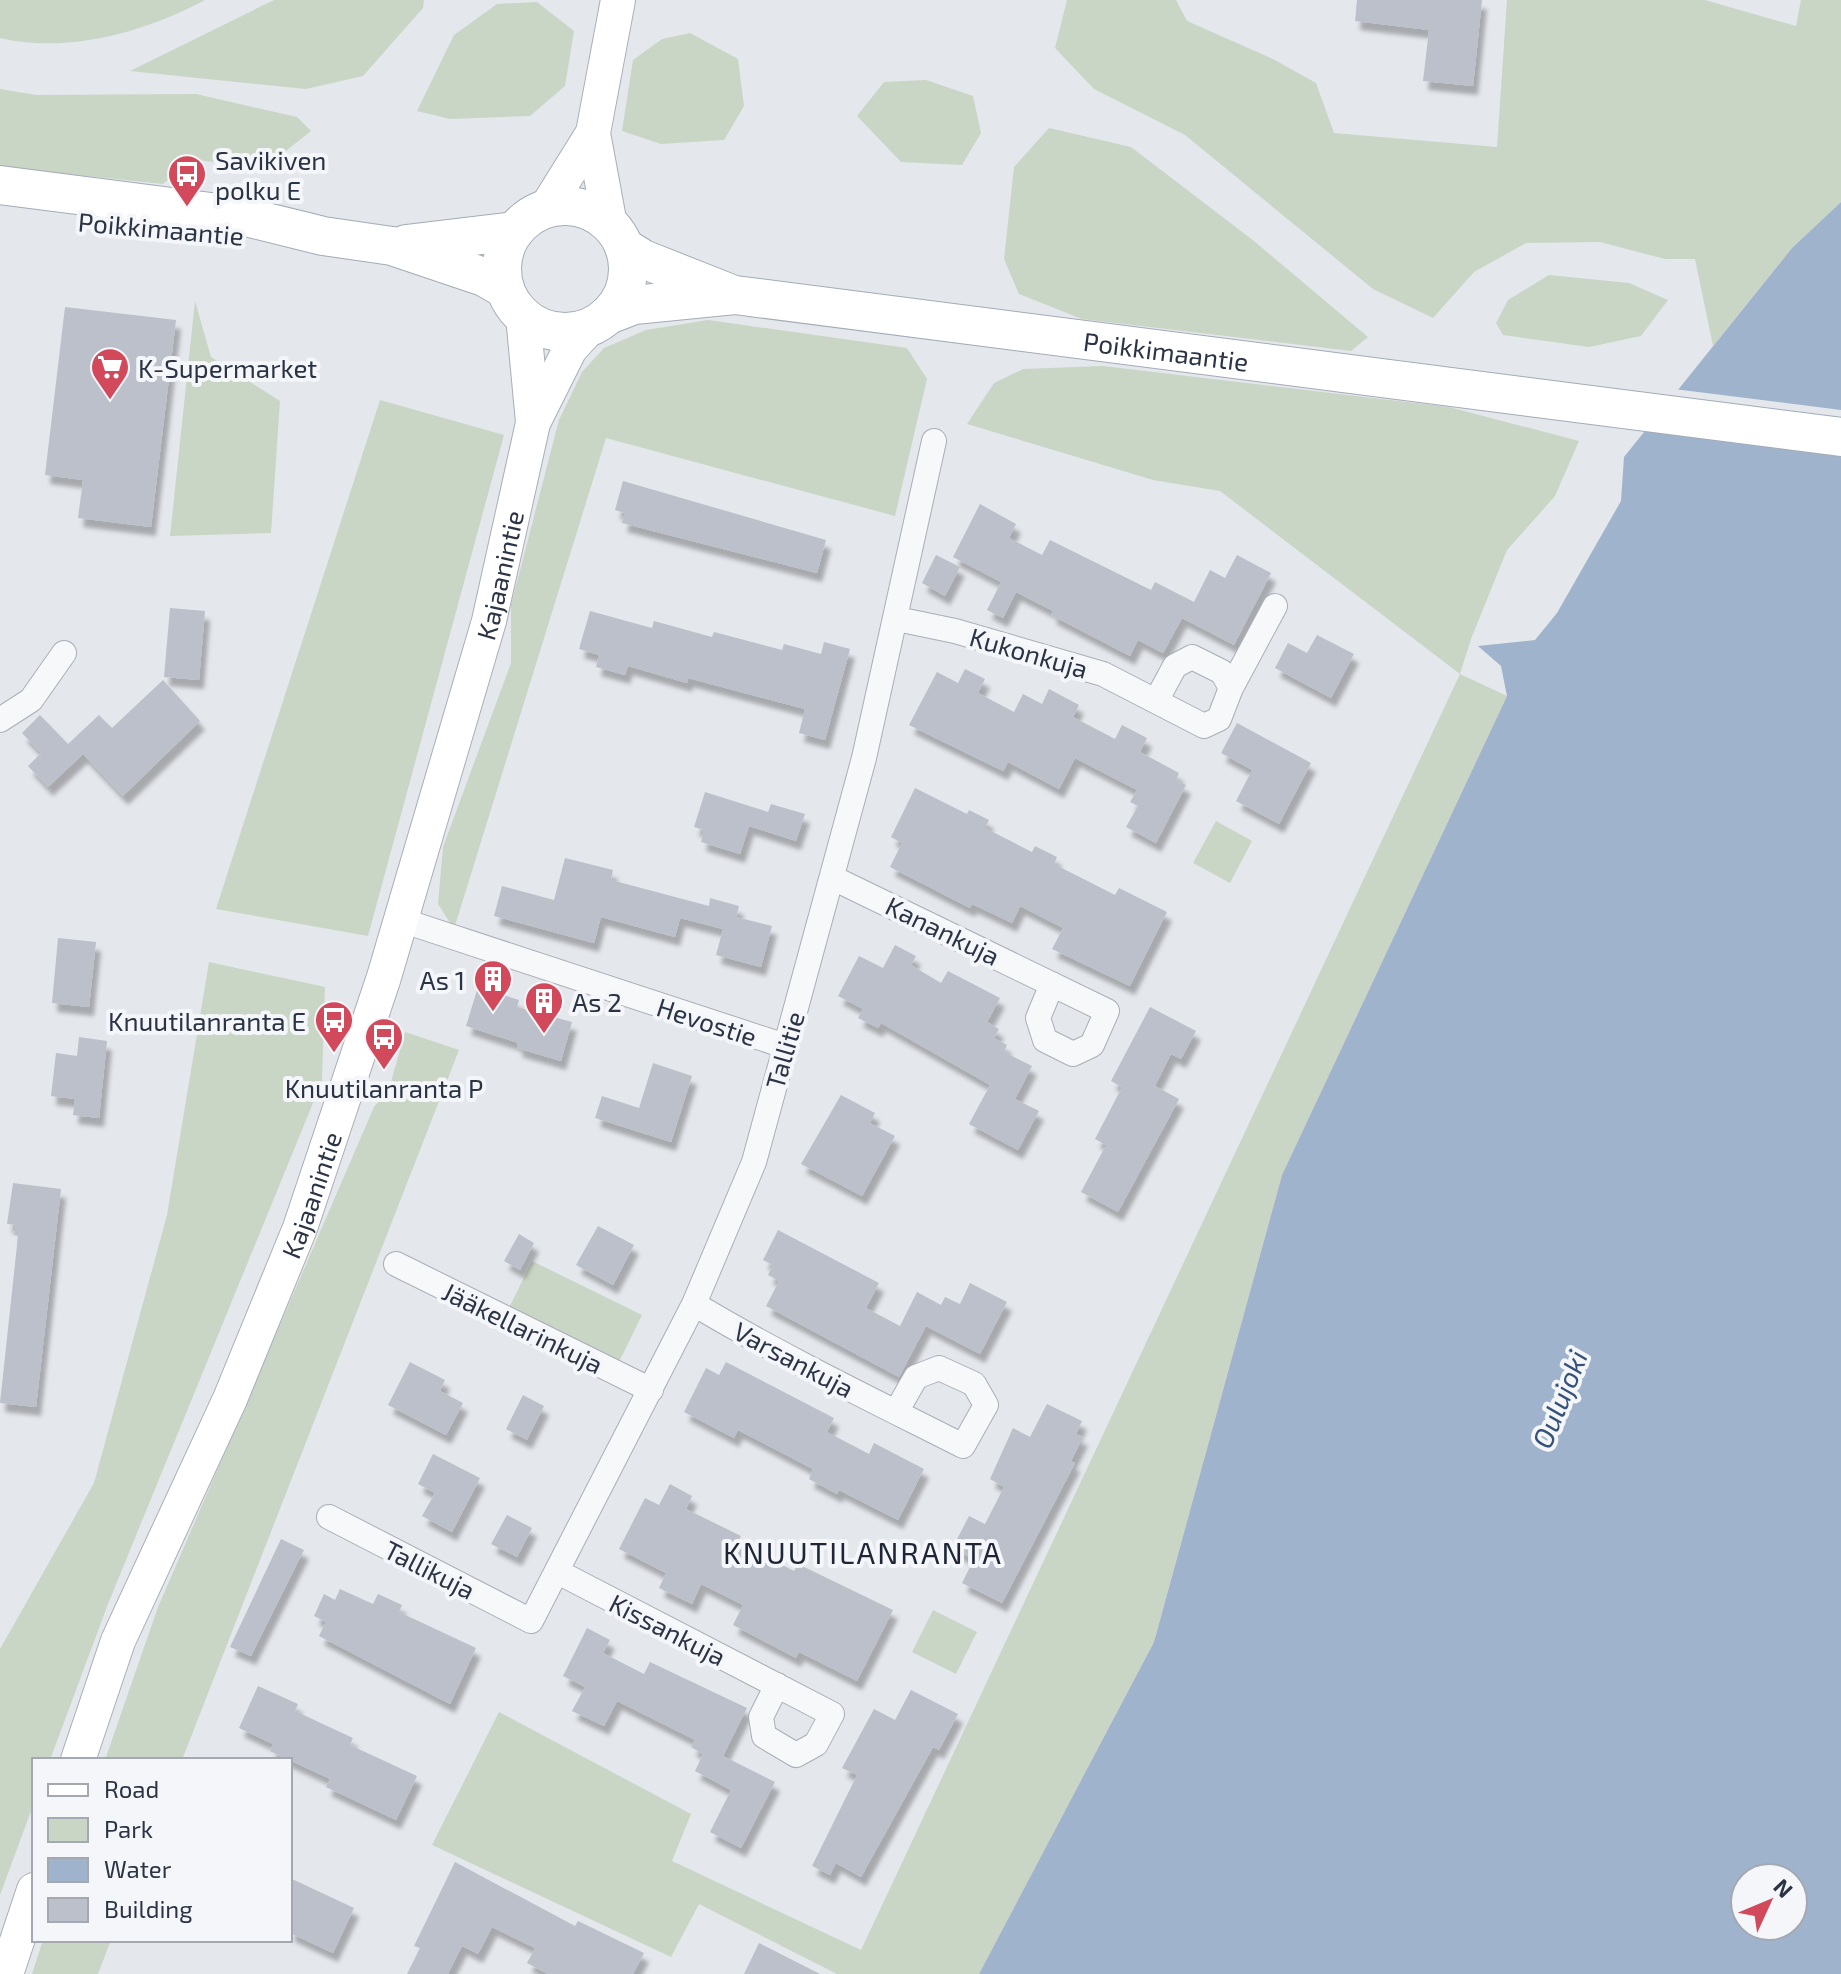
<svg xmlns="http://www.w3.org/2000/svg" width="1841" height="1974" viewBox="0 0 1841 1974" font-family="'Exo 2',sans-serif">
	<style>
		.green { fill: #c9d6c5 }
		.water { fill: #9fb4cc; fill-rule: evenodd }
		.pier { fill: #e4e7ec }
		.building { fill: #bbc0ca; filter: url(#shadow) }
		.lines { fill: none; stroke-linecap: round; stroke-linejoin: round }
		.street-casing { stroke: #a9aeb7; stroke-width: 26 }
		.secondary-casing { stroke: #a9aeb7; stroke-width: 36 }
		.primary-casing { stroke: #a3abb8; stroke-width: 40 }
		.street { stroke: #f7f8fa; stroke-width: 24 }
		.secondary { stroke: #fff; stroke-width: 34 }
		.primary { stroke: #fff; stroke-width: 38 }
		.labels { text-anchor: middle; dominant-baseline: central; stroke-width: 8; stroke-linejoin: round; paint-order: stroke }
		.poi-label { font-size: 26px; fill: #2b3445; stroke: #f4f6f9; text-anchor: start }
		.street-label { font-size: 26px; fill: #2b3445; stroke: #f4f6f9 }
		.water-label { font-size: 28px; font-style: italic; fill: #34527a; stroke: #f4f6f9 }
		.quarter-label { font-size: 30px; letter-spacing: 2px; fill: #1d2536; stroke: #f4f6f9 }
	</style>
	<defs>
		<filter id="shadow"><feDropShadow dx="5" dy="9" stdDeviation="2" flood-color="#0004"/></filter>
	</defs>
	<rect width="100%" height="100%" fill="#e4e7ec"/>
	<!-- green -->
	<path class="green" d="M0,0H205C145,32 68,54 0,38Z
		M274,0H424L423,8L363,76L306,89L130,71Z
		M1067,0H1176L1187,21L1273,59L1316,83L1334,133L1497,147L1507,0H1705L1796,26L1801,0H1841V202L1792,248L1713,346L1695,259H1665L1600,242L1526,243L1474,272L1433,318L1373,289L1185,135L1094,89L1055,48Z
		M537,2L574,31L565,86L530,116L450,119L417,111L454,35L497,4Z
		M690,33L738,59L744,106L724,140L661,144L622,131L633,60L662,39Z
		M926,80L973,96L981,133L962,165L901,162L857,116L884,82Z
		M0,89L36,95L196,94L297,117L311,131L263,169L191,159L163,184L0,167Z
		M1049,128L1131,147L1254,241L1368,337L1351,351L1082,319L1019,294L1004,259L1014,167Z
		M1549,275L1629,283L1668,300L1641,336L1589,347L1503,335L1496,323L1508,300Z
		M195,301L211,357L280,401L271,533L170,536Z
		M708,320L907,348L927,379L895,516L606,438L454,929L438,904L443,847L511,663V605L559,420L582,372L604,348L646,330Z
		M1103,366L1449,407L1579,441L1555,496L1507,550L1471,639L1460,674L1507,696L1282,1175L1154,1642L979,1974H837L699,1904L671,1957L432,1845L499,1712L691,1814L672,1861L861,1950L1460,674L1220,491L1153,480L967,424L994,383L1023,369Z
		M380,400L504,435L368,936L216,909Z
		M1216,821L1252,841L1230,883L1193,863Z
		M209,962L325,987L322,1081L108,1604L50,1760H34V1803L0,1895V1649L94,1483L167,1215Z
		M405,1032L459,1050L182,1760H105L158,1607L374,1107L389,1089Z
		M532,1261L642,1315L619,1362L509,1308Z
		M933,1610L977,1632L956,1674L912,1652Z
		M43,1940H111L98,1974H32Z"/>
	<!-- water -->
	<path class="water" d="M1841,202V1974H979L1154,1642L1282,1175L1507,696L1501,666L1478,646L1535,640L1557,613L1621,501L1624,457L1792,248ZM1745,1878H1793V1926H1745Z"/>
	<!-- pier -->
	<path class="pier" d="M1674,389L1841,410V437L1654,413Z"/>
	<!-- building -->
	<path class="building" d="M1357,0H1482L1473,86L1423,81L1429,30L1355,21Z
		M65,307L176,320L151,527L78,518L83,480L45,475Z
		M623,481L826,540L817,573L622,523L625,513L615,510Z
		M980,504L1016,524L1009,538L1042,555L1050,540L1151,590L1155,582L1194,602L1210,570L1225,578L1237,555L1271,573L1234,645L1182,618L1163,653L1138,640L1130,656L1051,615L1053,611L1016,592L1003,618L987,610L1001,582L953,557Z
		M936,555L960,567L945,596L922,583Z
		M170,608L205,611L199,680L164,677Z
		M590,611L652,628L654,621L712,637L714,632L782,650L784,644L821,654L824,642L850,649L825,740L799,733L805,709L688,678L687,683L628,666L625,675L596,667L599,655L579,649Z
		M1317,635L1354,654L1331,698L1275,668L1288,643L1307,653Z
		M965,669L985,679L978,693L1014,712L1023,694L1042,704L1049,689L1079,705L1073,717L1115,739L1122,725L1147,738L1140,752L1179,773L1176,780L1186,785L1156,843L1126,827L1138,806L1130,802L1137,790L1075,758L1059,789L1008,762L1003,771L909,725L937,672L958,683Z
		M163,680L200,721L123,796L83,754L48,787L28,766L41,753L22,733L40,715L68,744L99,715L112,728Z
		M1237,723L1311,763L1279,824L1236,801L1252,770L1221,753Z
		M915,788L967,814L969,810L989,820L985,828L1032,852L1035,846L1057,857L1054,864L1115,895L1119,888L1167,912L1130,986L1052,949L1063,928L1020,906L1012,923L972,904L970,908L890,867L902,843L891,837Z
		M705,792L768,812L771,804L805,814L796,841L749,826L740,854L701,842L704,830L694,827Z
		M565,858L613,870L611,880L709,906L710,898L739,906L736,917L772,926L761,967L716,955L723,929L680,918L675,937L601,917L594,943L494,916L502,886L554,900Z
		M58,938L96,942L89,1007L52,1003Z
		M895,945L916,956L911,965L941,983L948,971L1000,998L987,1022L999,1029L994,1038L1007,1045L1004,1052L1032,1066L1015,1099L1039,1111L1018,1150L969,1124L990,1085L881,1023L878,1028L858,1018L863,1009L838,996L859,956L883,968Z
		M478,987L519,1000L517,1007L572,1022L561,1061L517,1048L518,1043L466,1026Z
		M1150,1007L1196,1031L1181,1059L1171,1054L1155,1086L1179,1099L1118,1212L1081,1192L1106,1145L1095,1139L1122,1087L1111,1081Z
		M79,1037L107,1041L99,1118L73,1115L75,1099L51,1096L56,1053L77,1056Z
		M653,1063L692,1076L671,1142L595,1118L602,1096L639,1108Z
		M841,1095L875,1113L870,1123L895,1136L862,1196L801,1164Z
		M13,1183L61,1189L36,1407L0,1403L18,1236L14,1235L16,1225L7,1224Z
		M598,1226L634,1245L613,1285L576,1265Z
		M778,1230L879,1283L866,1308L900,1326L917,1292L941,1305L945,1297L960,1304L970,1283L1007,1302L980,1354L926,1326L899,1377L766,1306L779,1281L768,1275L773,1265L763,1260Z
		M519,1234L534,1243L520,1270L504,1261Z
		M410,1362L445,1380L440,1391L463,1403L446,1435L388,1405Z
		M726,1362L834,1418L827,1432L869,1454L874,1443L924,1469L898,1520L839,1490L837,1494L809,1479L813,1469L738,1430L734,1438L684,1412L706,1368L719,1375Z
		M523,1395L544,1406L527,1440L506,1429Z
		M1047,1404L1082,1421L1076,1434L1083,1437L1071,1461L1075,1463L1002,1603L962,1583L974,1559L952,1549L969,1516L985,1524L1004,1487L990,1479L1013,1428L1030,1437Z
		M433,1454L480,1478L452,1532L422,1516L435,1493L418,1484Z
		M670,1484L692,1496L686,1509L741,1536L738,1542L794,1571L798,1564L893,1610L857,1681L799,1652L796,1658L733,1625L743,1605L701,1584L692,1604L659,1588L666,1573L619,1549L645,1498L659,1505Z
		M507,1515L532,1528L517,1557L491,1544Z
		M281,1539L304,1550L251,1656L230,1647Z
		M340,1589L373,1604L378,1594L402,1605L399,1612L476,1648L450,1704L319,1636L326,1622L314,1616L324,1594L335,1600Z
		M587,1628L610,1640L603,1653L644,1674L650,1662L747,1708L723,1756L775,1782L741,1848L710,1832L731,1790L695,1771L703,1754L691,1747L695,1740L617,1701L604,1726L572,1711L585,1687L563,1676Z
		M258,1686L298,1704L295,1711L353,1738L350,1745L417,1776L396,1820L326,1787L330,1779L270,1751L273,1744L239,1728Z
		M911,1690L958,1714L939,1750L933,1747L861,1877L836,1863L830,1875L812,1866L857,1775L842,1768L874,1709L895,1720Z
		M455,1862L575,1926L578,1921L644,1953L633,1974H548L527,1963L535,1948L492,1927L478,1954L462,1946L448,1974H407L420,1948L414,1946Z
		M290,1878L354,1908L333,1953L290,1933Z
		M759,1943L820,1974H744Z"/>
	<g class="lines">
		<defs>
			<path id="street" d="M897,619L955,631L1103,674L1204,726L1219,719L1231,688L1222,672L1192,657L1175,666L1156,701
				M1231,688L1275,606
				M0,720L31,700L64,653
				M833,878L1107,1011L1092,1045L1073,1054L1045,1040L1038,1018L1052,984
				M401,920L785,1046
				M396,1264L651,1390
				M694,1304C781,1356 872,1400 963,1446L986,1405L974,1384L939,1368L916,1377L896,1412
				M329,1517L531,1621L694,1304L754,1162L864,758L934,441
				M558,1572L832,1714L816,1744L796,1755L764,1736L761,1717L777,1685"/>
			<g id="secondary">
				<path d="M545,210L593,133"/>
				<path d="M610,225L593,133L618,0"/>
				<path d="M523,316L533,422"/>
				<path id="s1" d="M78,1760L118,1641L230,1399L300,1228L384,977L489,621L533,423L570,349L590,327"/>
				<path d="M6,1974L34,1890"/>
			</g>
			<g id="primary">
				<path d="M0,185L242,216L323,236L392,246L484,277L505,289"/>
				<circle cx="565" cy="269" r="63"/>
				<path d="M406,244L515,231"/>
				<path d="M624,247L643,259L729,293"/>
				<path id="s2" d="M608,315L634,305L735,295L1841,437"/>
			</g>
		</defs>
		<!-- street casing -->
		<use href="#street" class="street-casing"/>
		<!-- secondary casing -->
		<use href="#secondary" class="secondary-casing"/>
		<!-- primary casing -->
		<use href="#primary" class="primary-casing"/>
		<!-- street -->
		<use href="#street" class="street"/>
		<!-- secondary -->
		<use href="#secondary" class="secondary"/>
		<!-- primary -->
		<use href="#primary" class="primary"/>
	</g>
	<!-- icons -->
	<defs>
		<symbol id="bus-pin" viewBox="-11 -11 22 30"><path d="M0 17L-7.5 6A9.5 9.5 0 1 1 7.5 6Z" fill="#d1495b" stroke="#f4f6f9"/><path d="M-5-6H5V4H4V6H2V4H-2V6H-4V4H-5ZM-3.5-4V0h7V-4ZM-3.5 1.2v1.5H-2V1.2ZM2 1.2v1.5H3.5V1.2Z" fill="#fff"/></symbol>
		<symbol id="supermarket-pin" viewBox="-11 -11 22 30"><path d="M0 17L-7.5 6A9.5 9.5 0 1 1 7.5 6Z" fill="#d1495b" stroke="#f4f6f9"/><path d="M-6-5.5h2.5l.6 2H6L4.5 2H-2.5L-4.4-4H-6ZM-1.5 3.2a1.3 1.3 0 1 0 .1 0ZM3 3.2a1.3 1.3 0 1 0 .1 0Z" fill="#fff"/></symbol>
		<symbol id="building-pin" viewBox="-11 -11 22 30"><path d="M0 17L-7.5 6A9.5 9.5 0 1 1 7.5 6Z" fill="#d1495b" stroke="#f4f6f9"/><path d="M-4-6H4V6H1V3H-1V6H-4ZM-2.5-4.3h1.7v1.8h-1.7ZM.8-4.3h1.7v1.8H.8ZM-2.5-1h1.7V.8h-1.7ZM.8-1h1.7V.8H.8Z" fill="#fff"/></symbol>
	</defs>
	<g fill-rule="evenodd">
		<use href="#bus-pin" x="165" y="152" width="44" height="60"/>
		<use href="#supermarket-pin" x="88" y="345" width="44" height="60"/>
		<use href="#building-pin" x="471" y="957" width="44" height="60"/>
		<use href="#building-pin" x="522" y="979" width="44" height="60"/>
		<use href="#bus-pin" x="312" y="998" width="44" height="60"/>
		<use href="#bus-pin" x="362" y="1015" width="44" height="60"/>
	</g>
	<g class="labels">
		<!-- poi labels -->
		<g class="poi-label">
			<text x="215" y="159">Savikiven<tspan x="215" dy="30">polku E</tspan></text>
			<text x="138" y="367">K-Supermarket</text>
			<text x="465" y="979" text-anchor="end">As 1</text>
			<text x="572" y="1001">As 2</text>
			<text x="306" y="1020" text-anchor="end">Knuutilanranta E</text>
			<text x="384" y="1087" text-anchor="middle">Knuutilanranta P</text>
		</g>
		<!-- street labels -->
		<g class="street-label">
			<text transform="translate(161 228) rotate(5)">Poikkimaantie</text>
			<text stroke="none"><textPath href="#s2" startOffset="564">Poikkimaantie</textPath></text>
			<text stroke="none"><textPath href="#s1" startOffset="1260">Kajaanintie</textPath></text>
			<text transform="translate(1029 652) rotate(16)">Kukonkuja</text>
			<text transform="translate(943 930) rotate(26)">Kanankuja</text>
			<text transform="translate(707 1021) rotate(18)">Hevostie</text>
			<text transform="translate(784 1050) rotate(-74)">Tallitie</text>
			<text stroke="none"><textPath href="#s1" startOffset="612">Kajaanintie</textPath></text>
			<text transform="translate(523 1327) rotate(26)">Jääkellarinkuja</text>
			<text transform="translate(794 1359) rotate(28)">Varsankuja</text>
			<text transform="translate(430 1569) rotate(27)">Tallikuja</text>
			<text transform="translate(668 1629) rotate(27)">Kissankuja</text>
		</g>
		<!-- water labels -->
		<g class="water-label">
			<text transform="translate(1559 1399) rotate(-68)">Oulujoki</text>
		</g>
		<!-- quarter labels -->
		<g class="quarter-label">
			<text x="863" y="1552">KNUUTILANRANTA</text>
		</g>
	</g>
	<!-- legend -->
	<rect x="32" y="1758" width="260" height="184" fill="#f4f6f9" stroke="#a4a8b1" stroke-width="2"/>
	<rect x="48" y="1784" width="40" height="12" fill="#ffffff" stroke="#a4a8b1" stroke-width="2"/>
	<text x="104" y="1798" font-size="24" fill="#2b3445">Road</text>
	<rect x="48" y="1818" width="40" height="24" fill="#c9d6c5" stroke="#a4a8b1" stroke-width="2"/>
	<text x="104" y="1838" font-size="24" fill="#2b3445">Park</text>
	<rect x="48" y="1858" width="40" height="24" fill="#9fb4cc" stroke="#a4a8b1" stroke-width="2"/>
	<text x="104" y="1878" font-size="24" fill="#2b3445">Water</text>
	<rect x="48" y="1898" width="40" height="24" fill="#bbc0ca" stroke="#a4a8b1" stroke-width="2"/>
	<text x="104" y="1918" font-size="24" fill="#2b3445">Building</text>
	<!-- north arrow -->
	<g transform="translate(1769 1902) rotate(46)"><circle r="38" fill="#f4f6f9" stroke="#a4a8b1" stroke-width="2"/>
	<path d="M0-6L14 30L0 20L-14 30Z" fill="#d1495b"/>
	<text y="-12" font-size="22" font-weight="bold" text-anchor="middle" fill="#2b3445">N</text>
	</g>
</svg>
